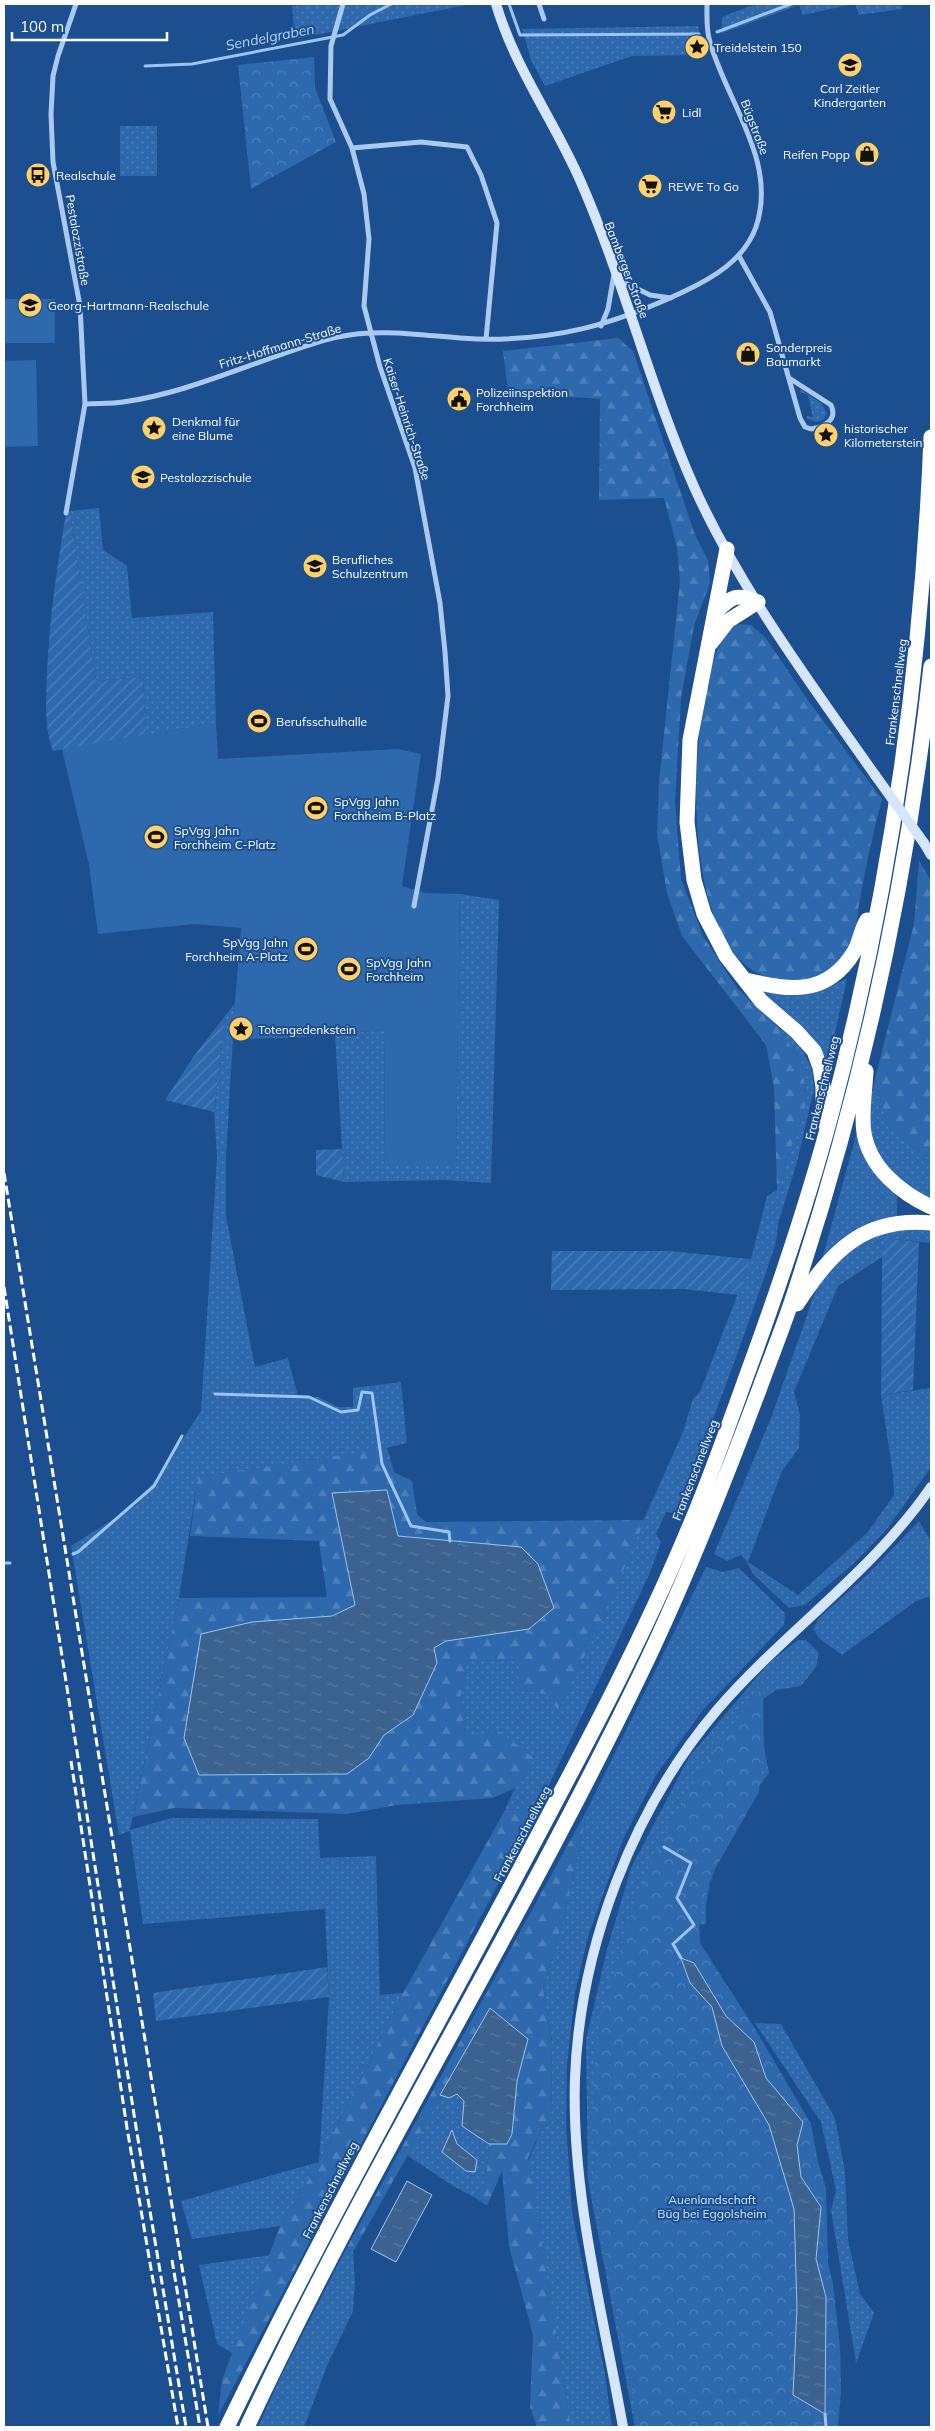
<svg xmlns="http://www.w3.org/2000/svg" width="935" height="2431" viewBox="0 0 935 2431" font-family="Mulish,sans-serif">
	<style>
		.grass { fill: url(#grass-dots) }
		.forest { fill: url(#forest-firs); fill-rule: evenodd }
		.park { fill: url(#park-crowns) }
		.garden { fill: url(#garden-furrows) }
		.pitch { fill: #2e69ad }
		.water { fill: url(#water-ripples); stroke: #9cc4f0 }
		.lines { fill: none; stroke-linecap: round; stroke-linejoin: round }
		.stream { stroke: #9cc4f0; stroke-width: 3 }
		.street { stroke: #a9c9ee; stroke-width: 5 }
		.secondary { stroke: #d6e6fa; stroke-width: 10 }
		.highway { stroke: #fff; stroke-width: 15 }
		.rail { stroke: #fff; stroke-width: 3; stroke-dasharray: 9 4; stroke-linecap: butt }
		.secondary-bridge { stroke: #d6e6fa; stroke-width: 10 }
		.labels { text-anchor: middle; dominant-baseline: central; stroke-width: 4; stroke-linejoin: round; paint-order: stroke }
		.poi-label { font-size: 12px; fill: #fff; stroke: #1b4f8f; text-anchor: start }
		.street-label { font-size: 12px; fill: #fff; stroke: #1b4f8f }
		.park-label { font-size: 12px; fill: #cfe3fa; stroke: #1b4f8f }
		.water-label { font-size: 14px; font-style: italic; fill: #b5d3f5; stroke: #1b4f8f }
	</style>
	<defs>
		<pattern id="grass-dots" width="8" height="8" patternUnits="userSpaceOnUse" patternTransform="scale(1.25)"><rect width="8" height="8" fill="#2e69ad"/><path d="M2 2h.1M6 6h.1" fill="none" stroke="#4d80b9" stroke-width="1.8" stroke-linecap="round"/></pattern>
		<pattern id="forest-firs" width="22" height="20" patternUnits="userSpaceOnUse" patternTransform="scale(1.25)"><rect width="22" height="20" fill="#2e69ad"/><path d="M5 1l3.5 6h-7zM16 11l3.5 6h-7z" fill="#4d80b9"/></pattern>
		<pattern id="park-crowns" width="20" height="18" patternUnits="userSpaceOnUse" patternTransform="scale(1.25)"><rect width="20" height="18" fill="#2e69ad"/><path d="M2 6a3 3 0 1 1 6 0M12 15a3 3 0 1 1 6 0" fill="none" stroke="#4d80b9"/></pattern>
		<pattern id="garden-furrows" width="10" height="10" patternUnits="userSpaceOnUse" patternTransform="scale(1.25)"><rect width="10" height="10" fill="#2e69ad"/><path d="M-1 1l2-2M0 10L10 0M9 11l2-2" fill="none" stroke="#4d80b9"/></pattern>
		<pattern id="water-ripples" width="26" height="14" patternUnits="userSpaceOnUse" patternTransform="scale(1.25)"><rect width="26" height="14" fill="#3c6290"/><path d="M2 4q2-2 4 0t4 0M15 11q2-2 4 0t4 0" fill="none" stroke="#597aa1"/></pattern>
	</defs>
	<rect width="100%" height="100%" fill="#1b4f8f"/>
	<!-- grass -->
	<path class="grass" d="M314,4H471L295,39L292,6Z
		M756,4H853L803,15L799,5L722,33V17Z
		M855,4H902V9L859,15Z
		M698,26L703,55L632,56L545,86L531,60L522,29Z
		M120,126H157V176H120Z
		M800,389L821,403L827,413L823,420L817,422L808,419L806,416L813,417L808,395L800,392Z
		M99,508L103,550L127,566L132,618L213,612L216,723L146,735L143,677L96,681L70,511Z
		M460,894L499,900L491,1183L443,1180L344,1182L335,1034L384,1030L385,1164H456Z
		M847,979L827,1069L759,994L762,989L828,987Z
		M235,1003L226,1157V1216L255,1367L288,1358L298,1396L318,1397L338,1407H353V1388L401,1382L407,1443L369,1452L198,1477L179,1598L130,1830L171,1818L318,1819L320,1858L376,1856L380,1995L403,1993L319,2162L280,2226L192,2239L181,2201L319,2162L329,1997L325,1909L143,1924L130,1831L119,1835L71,1546L136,1505L159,1475L201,1411L217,1157L214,1112L225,1016Z
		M779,1028L798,1043L812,1068L814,1089L797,1162L778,1224L776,1243C745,1334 713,1424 675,1513L666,1512L656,1534L661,1542L649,1575L538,1808L505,1810L515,1788L500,1732L465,1735L461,1695L467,1660L521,1659L559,1709L683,1432L693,1399L700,1392L751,1259L767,1196L777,1190L807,1102L802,1063Z
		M875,1079L889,1129L931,1160V1201L893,1177L869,1137L868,1114Z
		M857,1132C866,1158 874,1179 897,1196V1219L822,1259Z
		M902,1228L931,1229V1243L885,1238L882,1257L838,1286L794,1392L800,1415L799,1448L782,1471L748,1562L798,1595L867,1533L894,1495L893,1475L881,1395L931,1388V1467L887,1529L853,1564L805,1605L789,1608L753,1574L747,1562L741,1555L727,1561L714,1554L771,1418L819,1281L833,1262L868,1238Z
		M919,1521L931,1541V1596L916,1601L842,1655L820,1639L813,1629L819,1618L867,1575Z
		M706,1567L723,1572L739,1568L785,1613L784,1625L702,1711L656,1775L624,1837L588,1936L575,1993L567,2065L566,2123L572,2212L605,2374L612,2427H571L528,2161L542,2129L551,2120L552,2041L543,1989L565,1914L588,1808Z
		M798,1640H806L819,1653L816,1667L801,1686L776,1690L756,1704L769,1773L751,1797L715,1853L706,1905V1924L685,1926L679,2427H635L588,2181L586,2040L607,1949L631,1868L689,1757L770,1662Z
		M755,2023L781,2024L835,2118L845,2172L848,2240L860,2294L874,2313L856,2363L831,2210L836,2190L821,2122Z
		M457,2094L464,2101L462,2126L489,2144L486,2182L474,2197L453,2186L407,2155L440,2095L449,2098Z
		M346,2249L353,2252L355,2282L353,2311L327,2366L304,2427H258L280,2378Z
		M271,2255L232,2353L217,2344L199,2265Z"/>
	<!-- forest -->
	<path class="forest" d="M618,338L633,351L695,535L708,560L710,583L694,626L681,698L675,802L681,879L703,936L737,988L779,1028L802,1063L807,1102L777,1190L774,1088L766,1045L682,936L667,893L657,835L659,781L680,581L677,547L664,498L599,500L600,399L508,392L503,351Z
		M738,624L751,625L765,637L807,699L882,799C873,832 866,865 860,899C857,914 857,934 850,947C840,967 821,979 799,981C681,991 689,767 706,694C711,670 715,638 738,624Z
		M919,860L931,881V1160L889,1129L875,1079L914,924Z
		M387,1448L394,1472L412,1481L417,1514L426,1522L645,1520L598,1628L558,1710L546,1694L517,1690L521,1659L467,1661L461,1695L465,1734L500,1732L535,1759L515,1788L493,1798L397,1805L347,1814L174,1808L133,1817L179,1598L327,1597L319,1541L190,1536L198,1477ZM387,1490L398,1536L521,1547L446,1641L434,1648L437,1663L413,1715L384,1735L369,1758L347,1774L199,1775L252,1622L332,1616L355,1605L332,1493Z
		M538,1808L218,2416L222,2380L280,2226L319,2162L403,1993L505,1810Z
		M588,1808L565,1914L543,1989L552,2041L551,2120L542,2129L528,2158L571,2427H537L530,2407L533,2335L509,2246L502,2171L487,2206L474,2197L486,2182L489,2144H507L512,2134L517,2081L528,2039L491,2008L353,2252L346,2249Z"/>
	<!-- park -->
	<path class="park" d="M314,57L315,88L336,142L251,189L238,65Z
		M763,1687L764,1748L759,1792L715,1869L699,1912L700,1943L759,2035L811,2124L818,2162L826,2188L828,2263L833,2284L840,2346L841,2392L838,2427H640L600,2229L592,2134L593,2074L601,2016L635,1901L665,1832L699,1772L741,1713Z"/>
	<!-- garden -->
	<path class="garden" d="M70,511L96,681L143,677L146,735L53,751C44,727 46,700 47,675C49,620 57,567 66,513Z
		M225,1016L214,1112L165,1100L194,1056Z
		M342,1149L344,1182L316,1175V1150Z
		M885,1238L919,1242L913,1390L881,1395L882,1257Z
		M552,1251H669L751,1259L738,1295L684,1289L551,1290Z
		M327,1967L329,1997L156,2021L153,1993Z"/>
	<!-- pitch -->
	<path class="pitch" d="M4,299H55V343H4Z
		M36,360L38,446L4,447V361Z
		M216,723L218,759L398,749L421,754L402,886L426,893L460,894L456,1164H385L384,1030L290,1038L232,1039L241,928L194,924L98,934L89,865L62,749Z"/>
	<!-- water -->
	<path class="water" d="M387,1490L398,1536L521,1547L538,1564L554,1608L529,1629L446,1641L434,1648L437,1663L413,1715L384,1735L369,1758L347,1774L199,1775L184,1738L201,1634L252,1622L332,1616L355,1605L332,1493Z
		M681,1958L694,1963L726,2016L754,2042L766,2078L803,2122L797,2145L801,2177L821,2207L816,2259L826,2297L825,2414L793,2395L797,2308L794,2209L769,2125L722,2046L712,2007L690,1983Z
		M490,2008L528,2039L517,2081L512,2134L507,2144H489L462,2126L464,2101L457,2094L449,2098L440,2095Z
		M452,2130L457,2144L477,2160L475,2172L466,2171L442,2152Z
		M407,2181L432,2195L396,2262L371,2249Z"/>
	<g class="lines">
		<!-- stream -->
		<path class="stream" d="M509,4L520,35L699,34
			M717,32L791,4
			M145,66L192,64L343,35L370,15L391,4
			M215,1394L309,1397L341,1412L358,1410L362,1392L372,1393L382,1464L411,1526L449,1532L450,1541
			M73,1554L78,1552L154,1486L182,1436
			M4,1563H10
			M664,1847L691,1863L677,1898L694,1925L673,1944L681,1958
			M825,2414L826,2427"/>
		<!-- street -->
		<path class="street" d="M343,4L331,46L330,99L352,148L364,194L369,239L364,306L380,367L415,468L440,603L445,652L448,696L438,778L414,906
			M539,4L544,19
			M352,148L421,142L467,147L481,175L497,223L486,339
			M739,256L770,312L800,418L805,427L811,429C824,427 838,420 831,405L789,378
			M621,281L650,295L671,298
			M601,326L608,309L614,274
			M85,404C98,403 111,404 123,402C175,395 225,374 274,357C295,350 317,341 338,337C382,327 431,337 476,339C555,341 613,325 683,292C713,278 744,260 756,227C778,161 727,103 710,42C706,30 707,16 707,4
			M66,513L85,404L80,306L53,162L51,114L53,76L58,56L76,4"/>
		<!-- secondary -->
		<path class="secondary" d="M496,4C515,68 553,119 580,180C624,280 650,388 695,489C741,590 811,684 875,775
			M924,843L931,855
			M623,2427C603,2315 571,2192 575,2078C580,1948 632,1810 717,1710C784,1632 872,1573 931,1487"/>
		<!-- highway -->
		<path class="highway" d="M727,549L690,740L687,822L694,880L704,914L726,956L761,1001L797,1032L814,1051L820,1067L823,1087V1122
			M716,612C732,596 736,593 758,602
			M711,643L728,621L758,602
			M746,980C790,991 827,996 854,952C860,942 861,929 867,920
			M866,1071C865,1092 861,1113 864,1133C870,1168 901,1193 931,1207
			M797,1304C832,1251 863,1217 931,1223
			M227,2427C316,2243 415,2066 511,1886C573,1769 637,1652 688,1530C709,1481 727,1430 745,1380C777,1293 807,1205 831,1115C890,894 922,665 931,437
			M247,2427C367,2170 518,1928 641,1673C686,1580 723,1486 759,1390C772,1354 787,1318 798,1282C864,1082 908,875 931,666"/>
		<!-- rail -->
		<path class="rail" d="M4,1173L208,2427
			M4,1287L136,2127L186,2427
			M71,1761L127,2128L178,2427
			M172,2260L200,2427"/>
		<!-- secondary-bridge -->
		<path class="secondary-bridge" d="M875,775L924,843"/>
	</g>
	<!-- icons -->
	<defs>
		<symbol id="sight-disc" viewBox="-11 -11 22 22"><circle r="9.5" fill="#ffd166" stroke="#1b4f8f"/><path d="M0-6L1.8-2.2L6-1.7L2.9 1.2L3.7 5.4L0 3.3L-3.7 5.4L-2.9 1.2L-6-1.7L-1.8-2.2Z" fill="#111"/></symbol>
		<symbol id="school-disc" viewBox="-11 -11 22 22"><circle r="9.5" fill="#ffd166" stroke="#1b4f8f"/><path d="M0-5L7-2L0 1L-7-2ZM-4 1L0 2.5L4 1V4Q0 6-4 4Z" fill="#111"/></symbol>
		<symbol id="supermarket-disc" viewBox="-11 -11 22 22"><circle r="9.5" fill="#ffd166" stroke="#1b4f8f"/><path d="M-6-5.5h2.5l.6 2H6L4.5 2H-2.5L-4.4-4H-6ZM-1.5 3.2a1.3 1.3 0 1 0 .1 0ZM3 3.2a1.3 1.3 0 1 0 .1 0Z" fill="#111"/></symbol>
		<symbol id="shop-disc" viewBox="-11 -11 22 22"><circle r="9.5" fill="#ffd166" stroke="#1b4f8f"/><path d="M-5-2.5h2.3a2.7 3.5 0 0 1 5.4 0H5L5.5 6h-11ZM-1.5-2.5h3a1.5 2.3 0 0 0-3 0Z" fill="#111"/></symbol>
		<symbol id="bus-disc" viewBox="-11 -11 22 22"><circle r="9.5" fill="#ffd166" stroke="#1b4f8f"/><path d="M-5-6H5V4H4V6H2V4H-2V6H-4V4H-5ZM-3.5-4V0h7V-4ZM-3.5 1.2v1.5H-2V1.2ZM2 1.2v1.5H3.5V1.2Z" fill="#111"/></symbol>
		<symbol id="civic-disc" viewBox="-11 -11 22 22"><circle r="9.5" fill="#ffd166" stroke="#1b4f8f"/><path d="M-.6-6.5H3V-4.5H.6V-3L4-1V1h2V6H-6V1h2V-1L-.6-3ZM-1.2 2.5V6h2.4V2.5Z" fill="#111"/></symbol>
		<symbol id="stadium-disc" viewBox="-11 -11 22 22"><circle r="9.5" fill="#ffd166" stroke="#1b4f8f"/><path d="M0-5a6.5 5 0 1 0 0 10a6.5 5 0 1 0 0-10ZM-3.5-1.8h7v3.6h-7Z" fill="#111"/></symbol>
	</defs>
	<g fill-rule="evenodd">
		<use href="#sight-disc" x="683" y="33" width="28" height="28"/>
		<use href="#school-disc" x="836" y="51" width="28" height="28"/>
		<use href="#supermarket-disc" x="650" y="98" width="28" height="28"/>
		<use href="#shop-disc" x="853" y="140" width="28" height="28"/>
		<use href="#bus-disc" x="24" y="161" width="28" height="28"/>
		<use href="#supermarket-disc" x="636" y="172" width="28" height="28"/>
		<use href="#school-disc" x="16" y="291" width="28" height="28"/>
		<use href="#shop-disc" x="734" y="340" width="28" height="28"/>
		<use href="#civic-disc" x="445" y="385" width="28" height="28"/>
		<use href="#sight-disc" x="140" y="414" width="28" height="28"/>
		<use href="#sight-disc" x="812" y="421" width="28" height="28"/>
		<use href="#school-disc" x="129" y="463" width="28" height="28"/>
		<use href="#school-disc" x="301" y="552" width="28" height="28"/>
		<use href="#stadium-disc" x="245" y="707" width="28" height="28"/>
		<use href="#stadium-disc" x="302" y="794" width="28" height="28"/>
		<use href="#stadium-disc" x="142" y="823" width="28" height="28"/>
		<use href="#stadium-disc" x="292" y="935" width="28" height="28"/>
		<use href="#stadium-disc" x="335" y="955" width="28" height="28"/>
		<use href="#sight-disc" x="227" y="1015" width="28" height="28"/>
	</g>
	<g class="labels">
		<!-- poi labels -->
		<g class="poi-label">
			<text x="714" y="47">Treidelstein 150</text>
			<text x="850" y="88" text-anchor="middle">Carl Zeitler<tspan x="850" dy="14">Kindergarten</tspan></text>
			<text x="682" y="112">Lidl</text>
			<text x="850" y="154" text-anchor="end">Reifen Popp</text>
			<text x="56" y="175">Realschule</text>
			<text x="668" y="186">REWE To Go</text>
			<text x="48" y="305">Georg-Hartmann-Realschule</text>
			<text x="766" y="347">Sonderpreis<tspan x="766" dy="14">Baumarkt</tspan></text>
			<text x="476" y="392">Polizeiinspektion<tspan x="476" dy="14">Forchheim</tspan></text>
			<text x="172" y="421">Denkmal für<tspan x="172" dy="14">eine Blume</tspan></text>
			<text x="844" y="428">historischer<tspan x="844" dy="14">Kilometerstein</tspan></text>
			<text x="160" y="477">Pestalozzischule</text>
			<text x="332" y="559">Berufliches<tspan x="332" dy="14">Schulzentrum</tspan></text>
			<text x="276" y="721">Berufsschulhalle</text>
			<text x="334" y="801">SpVgg Jahn<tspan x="334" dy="14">Forchheim B-Platz</tspan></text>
			<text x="174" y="830">SpVgg Jahn<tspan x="174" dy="14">Forchheim C-Platz</tspan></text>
			<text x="288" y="942" text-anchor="end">SpVgg Jahn<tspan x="288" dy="14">Forchheim A-Platz</tspan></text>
			<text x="366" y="962">SpVgg Jahn<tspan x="366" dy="14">Forchheim</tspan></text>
			<text x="258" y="1029">Totengedenkstein</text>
		</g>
		<!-- street labels -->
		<g class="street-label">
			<text transform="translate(755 127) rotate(69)">Bügstraße</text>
			<text transform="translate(78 240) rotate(80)">Pestalozzistraße</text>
			<text transform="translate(627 270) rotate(69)">Bamberger Straße</text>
			<text transform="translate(280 346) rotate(-17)">Fritz-Hoffmann-Straße</text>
			<text transform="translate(407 419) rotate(72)">Kaiser-Heinrich-Straße</text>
			<text transform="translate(896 692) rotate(-83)">Frankenschnellweg</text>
			<text transform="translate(822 1088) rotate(-76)">Frankenschnellweg</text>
			<text transform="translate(695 1470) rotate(-69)">Frankenschnellweg</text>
			<text transform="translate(522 1834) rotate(-62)">Frankenschnellweg</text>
			<text transform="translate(330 2190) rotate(-63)">Frankenschnellweg</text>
		</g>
		<!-- park labels -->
		<g class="park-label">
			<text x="712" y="2199">Auenlandschaft<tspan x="712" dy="14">Büg bei Eggolsheim</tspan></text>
		</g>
		<!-- water labels -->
		<g class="water-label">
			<text transform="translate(270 37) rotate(-11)">Sendelgraben</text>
		</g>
	</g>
	<!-- border -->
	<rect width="935" height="2431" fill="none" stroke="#ffffff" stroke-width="10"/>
	<!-- scale -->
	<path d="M12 32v8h155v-8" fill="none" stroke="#ffffff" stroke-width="2.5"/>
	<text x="20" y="32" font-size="15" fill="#ffffff" stroke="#1b4f8f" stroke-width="4" paint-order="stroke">100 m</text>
</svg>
